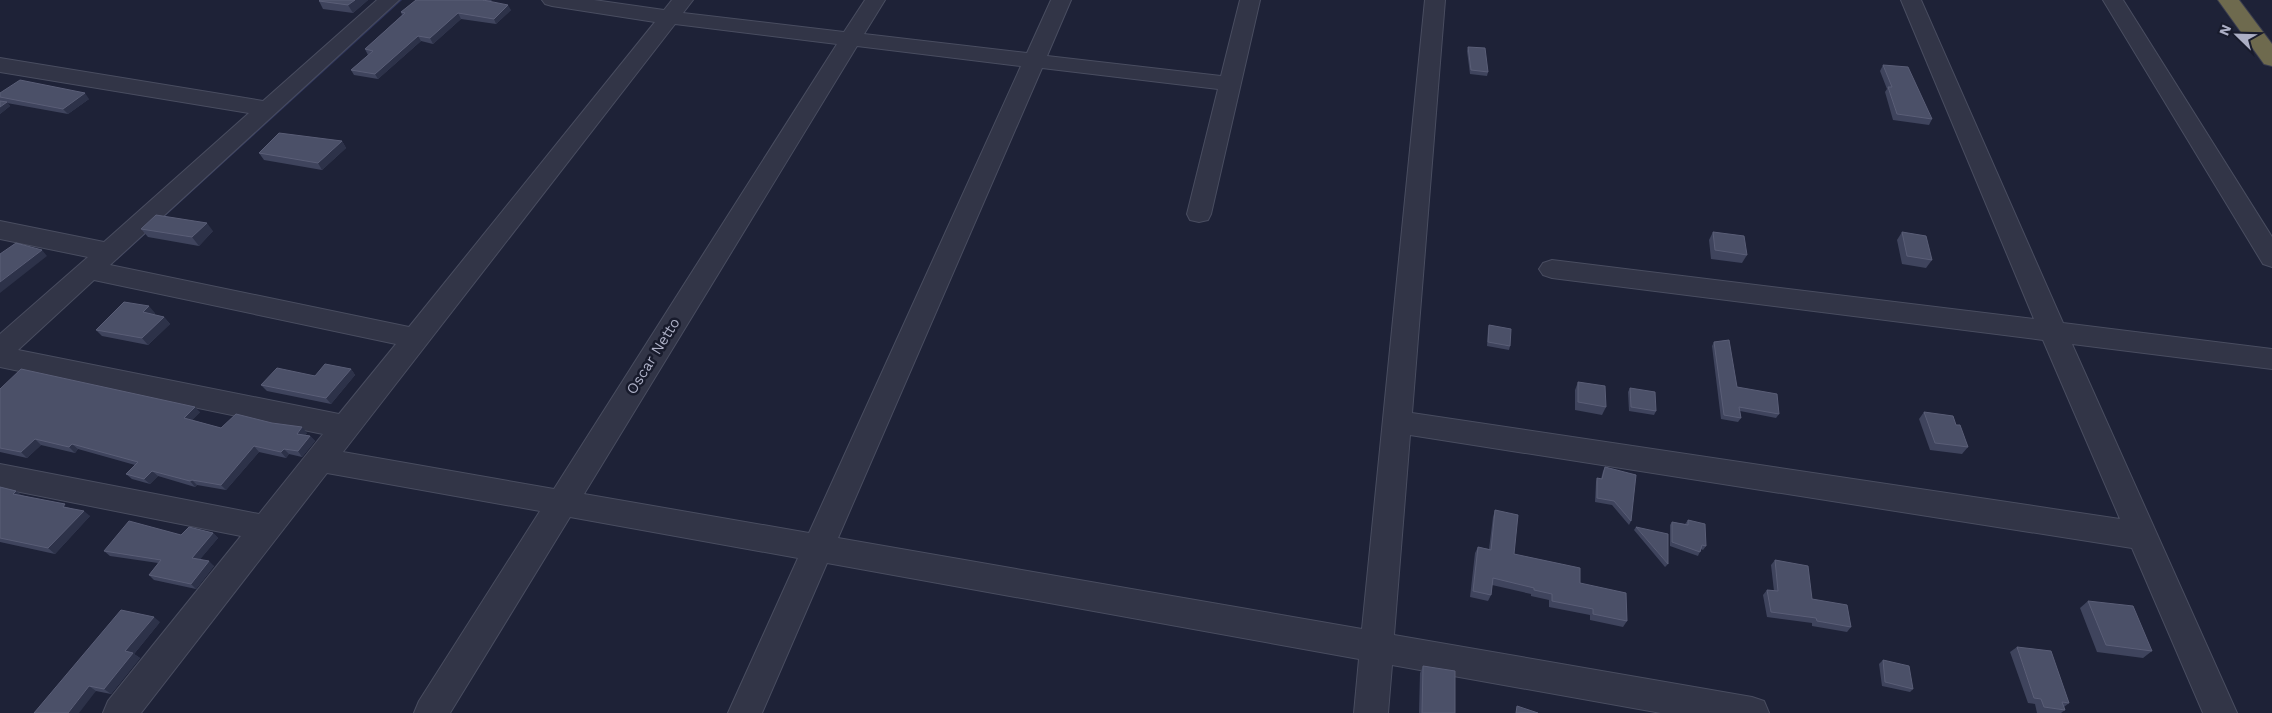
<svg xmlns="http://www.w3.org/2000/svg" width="2272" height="713" viewBox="0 0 2272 713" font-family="'Work Sans',sans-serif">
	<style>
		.water { fill: #2f365d }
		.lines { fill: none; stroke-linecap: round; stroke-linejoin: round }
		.minor-casing { stroke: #494d60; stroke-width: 2 }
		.highway-casing { stroke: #3a3d4f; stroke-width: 2 }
		.minor { fill: #323547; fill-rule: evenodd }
		.highway { fill: #6e6a4e; fill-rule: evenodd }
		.wall { fill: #3f445d }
		.shaded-wall { fill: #2d3249 }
		.building { fill: #4b5068; stroke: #5a5e77 }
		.labels { text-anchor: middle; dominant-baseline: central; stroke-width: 5; stroke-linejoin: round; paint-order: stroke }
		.street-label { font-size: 15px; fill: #acafc5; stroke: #181b2c }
	</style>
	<rect width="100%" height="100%" fill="#1e2237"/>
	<!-- water -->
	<path class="water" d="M400,0H402L117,260L115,259Z"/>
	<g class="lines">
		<defs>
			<path id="minor" d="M377,0H399L110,265L409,327L655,22L552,6L545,4L542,0H594L664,10L672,0H693L683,13L844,32L865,0H885L864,34L1027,53L1051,0H1071L1047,56L1221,76L1240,0H1260L1211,214L1208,220L1199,222L1190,220L1187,214L1218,89L1042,68L838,538L1362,629L1425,0H1445L1412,413L2120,519L2043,340L1552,278L1543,275L1539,269L1543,263L1552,260L2034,319L1901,0H1921L2063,323L2272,349V369L2072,344L2237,713H2203L2132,548L1410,435L1394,635L1752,697L1764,701L1769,713H1661L1392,665L1388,713H1354L1359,659L827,563L762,713H728L798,558L570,517L450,713H414L419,701L540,511L327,473L141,713H103L108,701L241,536L0,488V464L259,514L323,434L0,367V334L88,257L0,239V221L104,242L249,113L0,72V58L263,101ZM675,24L837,44L554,489L343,452ZM857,46L1021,66L809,533L584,494ZM94,280L396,344L339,414L18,350Z
				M2103,0H2123L2272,237V267L2263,264Z"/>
			<path id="highway" d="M2218,0H2239L2272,44V66L2264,64Z"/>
		</defs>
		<!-- minor casing -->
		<use href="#minor" class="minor-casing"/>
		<!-- highway casing -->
		<use href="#highway" class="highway-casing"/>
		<!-- minor -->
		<use href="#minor" class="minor"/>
		<!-- highway -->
		<use href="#highway" class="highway"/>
	</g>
	<!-- wall -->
	<path class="wall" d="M320,0H368L353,13L323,9L319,1Z
		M416,0H492L490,2L511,10L496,24L461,19L433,44L421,41L378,79L354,75L351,70L368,55L365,49L402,15L401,12Z
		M1468,47L1488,72L1487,76L1470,74L1467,51Z
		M1883,65L1932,119L1929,125L1893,120L1885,92L1887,89L1880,71Z
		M0,93L89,99L68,114L7,103L10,106L0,114Z
		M342,141L346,148L322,170L264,160L259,153Z
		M141,229L213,231L199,246L148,237Z
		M1713,232L1747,255L1742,263L1711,259L1709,240Z
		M1902,232L1932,260L1926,268L1902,264L1897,240Z
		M155,313L154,315L164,317L170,324L148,345L102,336L96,330Z
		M1489,325L1510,346L1509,350L1487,346L1488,329Z
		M1714,342L1737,387L1779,414L1776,418L1740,411L1741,418L1738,422L1721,419L1712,346Z
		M351,369L355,375L331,404L267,391L261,385Z
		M1578,382L1606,407L1602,415L1575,410V390Z
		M1630,388L1656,411L1654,415L1629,411L1628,392Z
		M0,389L200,412L192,420L221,428L307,433L305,435L310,436L315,441L302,457L289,454L286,458L259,452L226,490L197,485L195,487L158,476L150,484L132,479L126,474L135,465L78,449L75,453L41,445L27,458L0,452Z
		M1924,412L1956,425L1968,447L1962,454L1930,450L1919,419Z
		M1605,467L1631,521L1629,525L1612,505L1595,502L1596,482L1597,478L1601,479L1603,471Z
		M0,487L16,491L21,495L70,508L90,516L55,554L0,542Z
		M1495,510L1514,554L1580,583L1627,621L1623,627L1590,620V615L1549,607V600L1531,596V594L1492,585L1491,595L1488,601L1470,597L1475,553L1478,547L1489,549L1493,517Z
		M1688,520L1706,546L1703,550L1701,549L1698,556L1670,546V525L1672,522L1685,524Z
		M1636,527L1668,564L1665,567L1634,530Z
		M213,533L218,538L200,559L214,566L196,589L154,580L149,575L158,563L110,556L104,551L181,535Z
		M1775,560L1812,599L1851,627L1847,632L1812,626V623L1767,617L1763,595L1767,590L1774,591L1771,565Z
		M2088,601L2152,651L2143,658L2097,652L2080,608Z
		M160,622L134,654L140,658L111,694L96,691L34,713Z
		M2017,647L2069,703L2064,707L2065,710L2061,713H2037L2035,704L2028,703L2010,652Z
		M1883,660L1913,689L1910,692L1882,686L1879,664Z
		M1423,666L1455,713H1419L1420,673Z"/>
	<!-- shaded-wall -->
	<path class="shaded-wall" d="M355,0H368L353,13L348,5Z
		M508,5L511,10L496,24L494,19Z
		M458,13L461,19L433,44L430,38Z
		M418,36L421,41L378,79L375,74Z
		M85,93L89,99L68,114L63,109Z
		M7,102L10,106L0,114V107Z
		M342,141L346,148L322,170L318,163Z
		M207,223L213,231L199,246L192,237Z
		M42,250L47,256L0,293V282Z
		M149,306L155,313L149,319L143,312Z
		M164,317L170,324L148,345L142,338Z
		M351,369L355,375L331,404L326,398Z
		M195,407L200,412L189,423L184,418Z
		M302,427L307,433L302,439L297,434Z
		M310,436L315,441L302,457L298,451Z
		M35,439L41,445L27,458L21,452Z
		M72,444L78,449L75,453L69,447Z
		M254,446L259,452L226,490L221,485Z
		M284,449L289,454L286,458L281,452Z
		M152,471L158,476L150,484L144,479Z
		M192,480L197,485L195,487L190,481Z
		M16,491L23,497L13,494Z
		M84,511L90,516L55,554L48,548Z
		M213,533L218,538L197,563L192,558Z
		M209,561L214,566L196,589L191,584Z
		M154,617L160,622L134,654L140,658L111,694L104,689L125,651Z
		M89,686L96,691L79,713H68Z"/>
	<!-- building -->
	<path class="building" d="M320,0H355L348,5L319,1Z
		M416,0H484H483L508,5L494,19L458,13L430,38L418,36L375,74L351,70L373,51L365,49L405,13L401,12Z
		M1468,47L1485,48L1488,72L1471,70Z
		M1883,65L1908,67L1932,119L1897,114L1888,87H1892Z
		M20,80L85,93L63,109L0,97V93Z
		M0,101L7,102L0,107Z
		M279,133L342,141L318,163L259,153Z
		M156,215L207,223L192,237L141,229Z
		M1713,232L1744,236L1747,255L1715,250Z
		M1902,232L1926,236L1932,260L1907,256Z
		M16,243L42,250L0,282V254Z
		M124,302L149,306L143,312L164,317L142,338L96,330Z
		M1489,325L1511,329L1510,346L1488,342Z
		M1729,340L1737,387L1777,394L1779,414L1739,407L1741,418L1724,415L1714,342Z
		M325,364L351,369L326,398L261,385L277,368L315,376Z
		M21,369L195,407L184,418L221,428L236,414L272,423L302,427L297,434L310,436L298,451L284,449L281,452L254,446L221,485L192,480L190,481L152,471L144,479L126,474L138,462L72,444L69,447L35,439L21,452L0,448V389Z
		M1578,382L1605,386L1606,407L1578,402Z
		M1630,388L1655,392L1656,411L1631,407Z
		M1924,412L1953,416L1956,425H1960L1968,447L1935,443Z
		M1605,467L1636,475L1631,521L1614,501L1597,498V478L1602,479Z
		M0,487L16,491L13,494L65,504L63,507L84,511L48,548L0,538Z
		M1495,510L1518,515L1514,554L1580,568V583L1626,593L1627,621L1593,614V609L1552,601V594L1534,590V588L1493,578L1491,595L1473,591L1478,547L1491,550Z
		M1688,520L1705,524L1706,546L1702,545L1700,552L1672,542V522L1688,525Z
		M129,521L181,535L189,527L213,533L192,558L209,561L191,584L149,575L161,560L104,551Z
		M1636,527L1668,534V564Z
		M1775,560L1808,566L1812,599L1847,605L1851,627L1817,621L1816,618L1771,612L1767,590L1778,591Z
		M2088,601L2133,606L2152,651L2106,645Z
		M121,610L154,617L125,651L133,653L104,689L89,686L68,713H34Z
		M2017,647L2051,651L2069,703L2062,702L2065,710L2044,707L2041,699L2034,698Z
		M1883,660L1909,666L1913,689L1885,682Z
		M1423,666L1455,671V713H1422Z
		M1517,706L1538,713H1516Z"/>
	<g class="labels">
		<!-- street labels -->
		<g class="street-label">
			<text transform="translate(653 356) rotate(-58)">Oscar Netto</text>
		</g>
	</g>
	<!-- north arrow -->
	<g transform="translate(2237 35) rotate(293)" stroke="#181b2c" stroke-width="4" paint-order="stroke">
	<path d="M0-4L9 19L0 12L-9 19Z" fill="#acafc5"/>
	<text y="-8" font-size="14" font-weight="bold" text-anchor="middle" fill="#acafc5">N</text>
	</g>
</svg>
